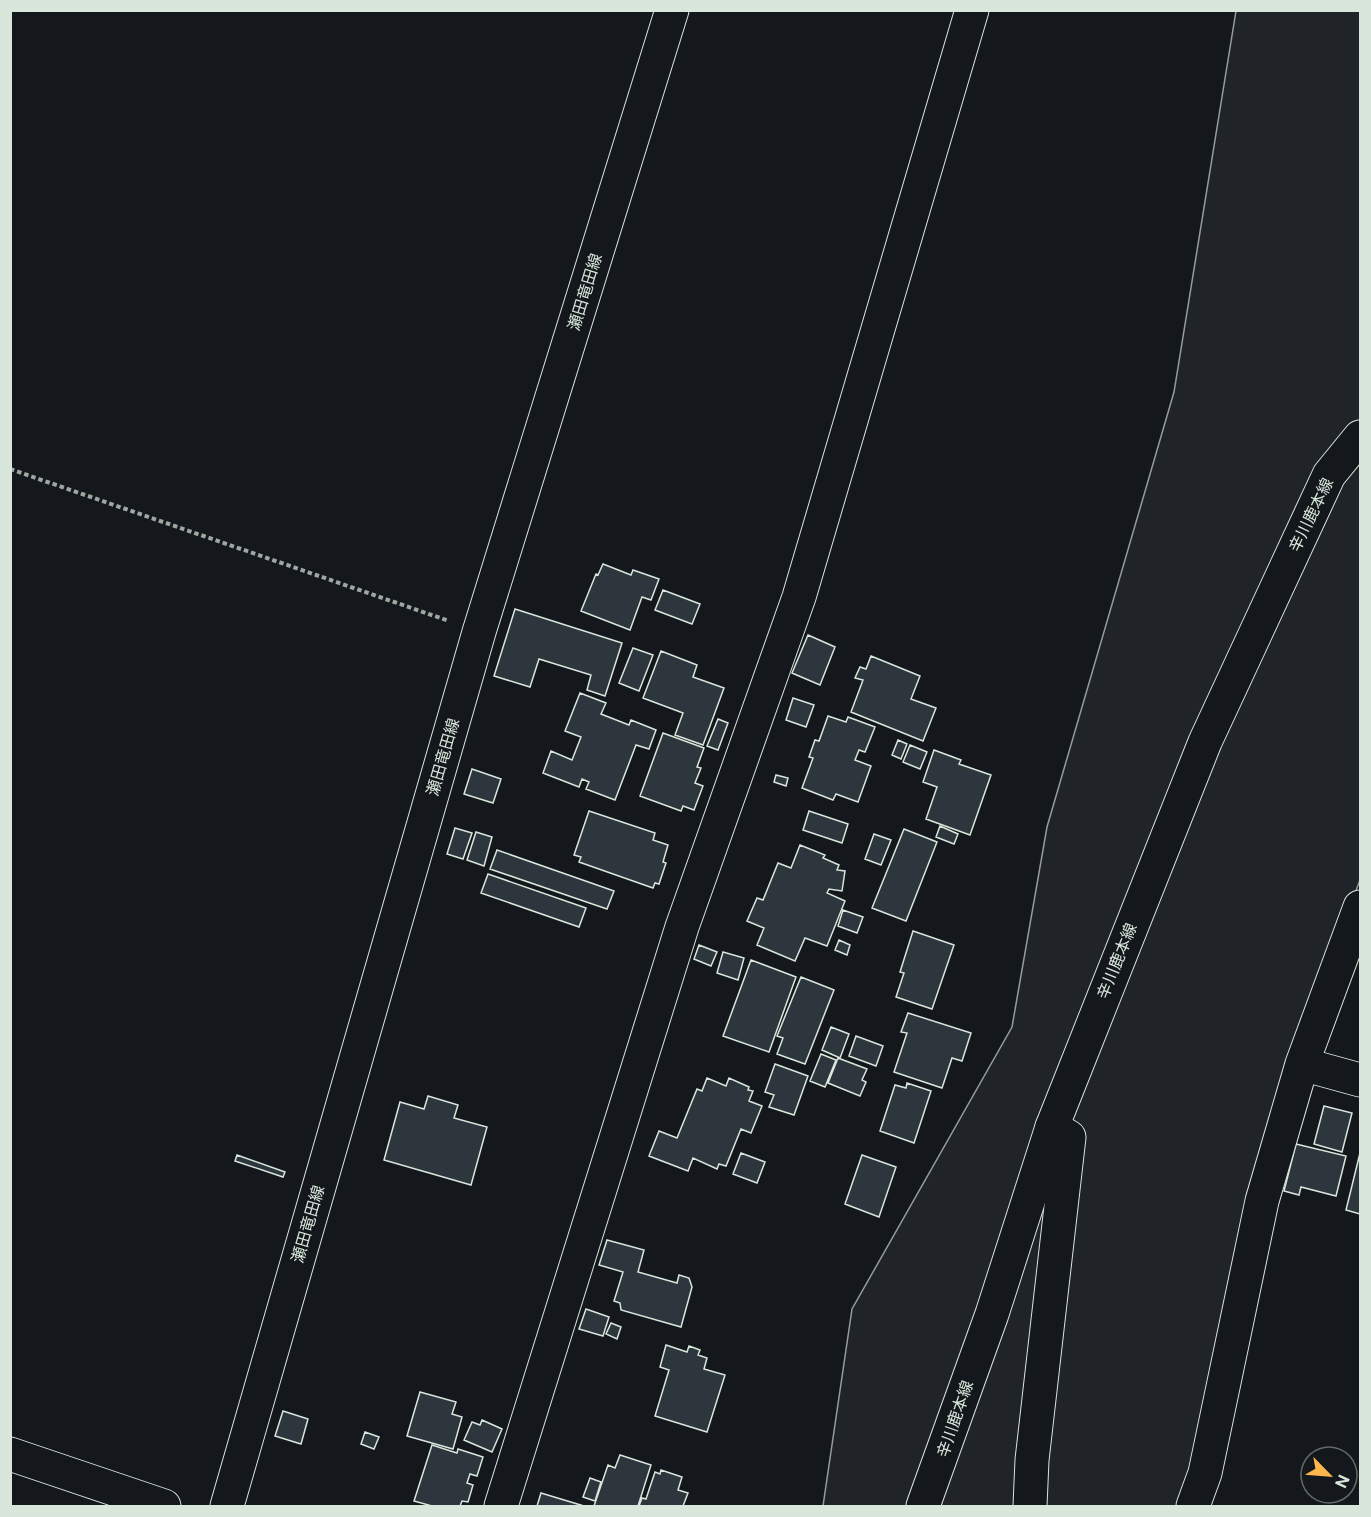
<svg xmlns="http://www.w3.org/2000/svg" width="1371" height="1517" viewBox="0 0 1371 1517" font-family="'Public Sans','Noto Sans JP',sans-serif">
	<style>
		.green { fill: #202428; stroke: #939e99; stroke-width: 1.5 }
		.building { fill: #2c363c; stroke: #d8e6dc; stroke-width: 1.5 }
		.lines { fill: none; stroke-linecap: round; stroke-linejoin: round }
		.minor-casing { stroke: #d8e6dc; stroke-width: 35 }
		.major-casing { stroke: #d8e6dc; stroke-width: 35 }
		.path { stroke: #9da8a2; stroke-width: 4; stroke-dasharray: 4.5 3; stroke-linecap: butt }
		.minor { stroke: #14181c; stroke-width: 33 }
		.major { stroke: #14181c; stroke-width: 33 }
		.labels { text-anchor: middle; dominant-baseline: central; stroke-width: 4.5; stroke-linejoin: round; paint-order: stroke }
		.street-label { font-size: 16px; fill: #d8e6dc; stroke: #14181c }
	</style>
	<rect width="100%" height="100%" fill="#14181c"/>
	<!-- green -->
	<path class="green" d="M1236,11H1360V880L1347,914L1183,1506H823L852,1309L1012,1027L1047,827L1174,392Z"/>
	<!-- building -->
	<path class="building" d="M603,564L631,575L633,570L659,579L651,600L642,597L630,630L581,611L596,574L598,575Z
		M663,590L700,604L692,624L655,610Z
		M515,609L622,643L605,696L587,690L591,675L539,659L530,687L494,676Z
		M808,635L835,647L820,685L792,673Z
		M633,648L653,655L639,691L619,683Z
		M661,651L697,665L693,677L724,688L703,745L675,735L683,713L643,698Z
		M871,656L920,676L911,699L936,708L923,741L851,712L863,680L855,678L860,667L866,669Z
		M580,693L606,703L601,714L629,725L631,720L656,730L649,749L636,745L615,800L586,789L589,782L582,779L579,787L543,773L551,751L572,760L581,737L565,731Z
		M793,698L814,705L806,727L786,720Z
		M828,716L846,722L848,717L875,727L865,752L859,750L855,760L871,766L858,802L836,794L833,800L802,788L813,758L809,757L815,740L819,741Z
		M718,719L728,723L718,750L707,746Z
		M663,733L704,748L697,767L701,768L695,783L703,786L694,810L683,806L681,811L640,796Z
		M898,740L907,744L901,759L892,755Z
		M910,745L927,752L920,769L903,762Z
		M934,750L961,760L959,764L991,775L970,835L926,819L937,787L923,782Z
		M472,769L501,779L493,803L464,794Z
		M776,775L788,778L786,786L774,782Z
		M589,811L655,833L653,840L668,845L663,862L666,863L659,884L655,883L653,888L579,862L581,857L574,855Z
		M809,811L848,824L842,843L803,830Z
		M940,826L958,834L954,844L936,837Z
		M455,828L472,833L463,859L447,854Z
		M904,829L937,842L906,921L872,908Z
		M476,832L492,837L484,866L467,860Z
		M874,834L891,840L881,865L865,859Z
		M800,845L825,855L823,858L839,865L837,870L845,871L842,891L829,889L827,893L845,901L827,946L805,938L795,961L757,945L764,928L747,921L757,898L763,900L778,863L791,868Z
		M497,850L614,891L607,909L490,869Z
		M488,874L586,908L579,927L481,893Z
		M843,910L863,917L857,933L838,926Z
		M913,931L954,945L932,1009L896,997L904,973L900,972Z
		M839,940L850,945L847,955L835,950Z
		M699,945L717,952L711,966L694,959Z
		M723,952L744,958L738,980L717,973Z
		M751,960L796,977L769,1052L723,1036Z
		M801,977L834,990L805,1064L777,1054L783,1038L777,1036Z
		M908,1013L971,1033L962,1061L952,1058L942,1088L894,1072L907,1033L901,1032Z
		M831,1027L849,1034L840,1058L822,1050Z
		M856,1036L883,1046L876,1066L849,1056Z
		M821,1054L836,1060L825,1087L810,1081Z
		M838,1058L867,1069L862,1080L866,1082L860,1096L828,1083Z
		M775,1064L808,1076L794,1115L769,1107L774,1095L765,1092Z
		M707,1078L726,1086L729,1078L749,1087L748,1090L753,1091L749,1101L762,1106L751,1133L741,1129L726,1166L719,1164L717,1169L693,1158L688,1171L649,1156L659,1131L677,1138L697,1089L702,1091Z
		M907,1083L931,1091L914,1143L880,1131L895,1085L906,1088Z
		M428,1096L458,1105L454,1118L487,1127L471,1185L384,1160L400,1102L424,1109Z
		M1324,1106L1352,1113L1342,1152L1314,1144Z
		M1296,1144L1346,1156L1336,1196L1301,1187L1299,1195L1284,1191Z
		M741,1153L765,1162L757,1183L733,1174Z
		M1360,1153V1214L1346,1210Z
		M237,1155L285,1172L283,1177L235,1161Z
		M862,1155L896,1167L879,1217L845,1204Z
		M607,1240L644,1250L638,1272L677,1283L679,1275L689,1278L692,1287L681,1327L621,1310L620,1303L614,1301L623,1272L599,1265Z
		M586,1309L609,1317L603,1336L579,1329Z
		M611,1323L621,1327L617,1339L606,1334Z
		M666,1345L687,1352L689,1346L700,1350L698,1355L707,1358L704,1369L725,1375L707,1432L655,1416L669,1370L660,1367Z
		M420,1392L456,1402L452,1414L462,1417L453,1449L407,1436Z
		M283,1411L308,1419L301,1444L275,1436Z
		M482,1420L502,1429L492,1452L464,1440L472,1422L480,1425Z
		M365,1432L379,1437L374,1449L361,1444Z
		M432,1445L457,1453L458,1449L483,1457L477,1476L470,1474L467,1483L473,1485L468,1502L462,1501L460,1506H432L414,1501Z
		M620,1455L651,1465L638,1506H594L608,1465L615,1468Z
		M661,1470L682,1477L678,1490L688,1493L683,1506H639L642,1498L646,1499L655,1472L660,1474Z
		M590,1478L601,1482L595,1501L583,1497Z
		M541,1493L584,1506H537Z"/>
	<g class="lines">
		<defs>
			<path id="minor" d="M1302,1064L1360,1080
				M10,1454L164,1506
				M501,1506L682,927L799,597L972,10
				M1030,1506L1032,1460L1069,1137L1052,1127
				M1193,1506L1205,1473L1262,1201L1302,1064L1360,907"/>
			<path id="major" d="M227,1506L479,632L672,10
				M923,1506L992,1314L1052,1127L1205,742L1329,475L1360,437"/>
		</defs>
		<!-- minor casing -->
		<use href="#minor" class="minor-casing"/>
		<!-- major casing -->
		<use href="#major" class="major-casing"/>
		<!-- path -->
		<path class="path" d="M10,469L449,621"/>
		<!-- minor -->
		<use href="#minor" class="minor"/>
		<!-- major -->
		<use href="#major" class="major"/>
	</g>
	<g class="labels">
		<!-- street labels -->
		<g class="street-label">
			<text transform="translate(585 292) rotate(-73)">瀬田竜田線</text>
			<text transform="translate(1311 515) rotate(-64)">辛川鹿本線</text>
			<text transform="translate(443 757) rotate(-74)">瀬田竜田線</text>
			<text transform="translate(1117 961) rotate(-68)">辛川鹿本線</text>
			<text transform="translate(308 1224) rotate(-74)">瀬田竜田線</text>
			<text transform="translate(955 1419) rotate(-71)">辛川鹿本線</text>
		</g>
	</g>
	<!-- border -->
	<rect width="1371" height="1517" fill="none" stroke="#d8e6dc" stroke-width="24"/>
	<!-- north arrow -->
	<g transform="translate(1329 1475) rotate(115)"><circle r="28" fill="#14181c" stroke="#626a69" stroke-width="1.5"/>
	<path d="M0-4.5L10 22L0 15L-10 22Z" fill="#ffb74d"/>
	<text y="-9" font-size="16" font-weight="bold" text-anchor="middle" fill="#d8e6dc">N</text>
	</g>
</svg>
